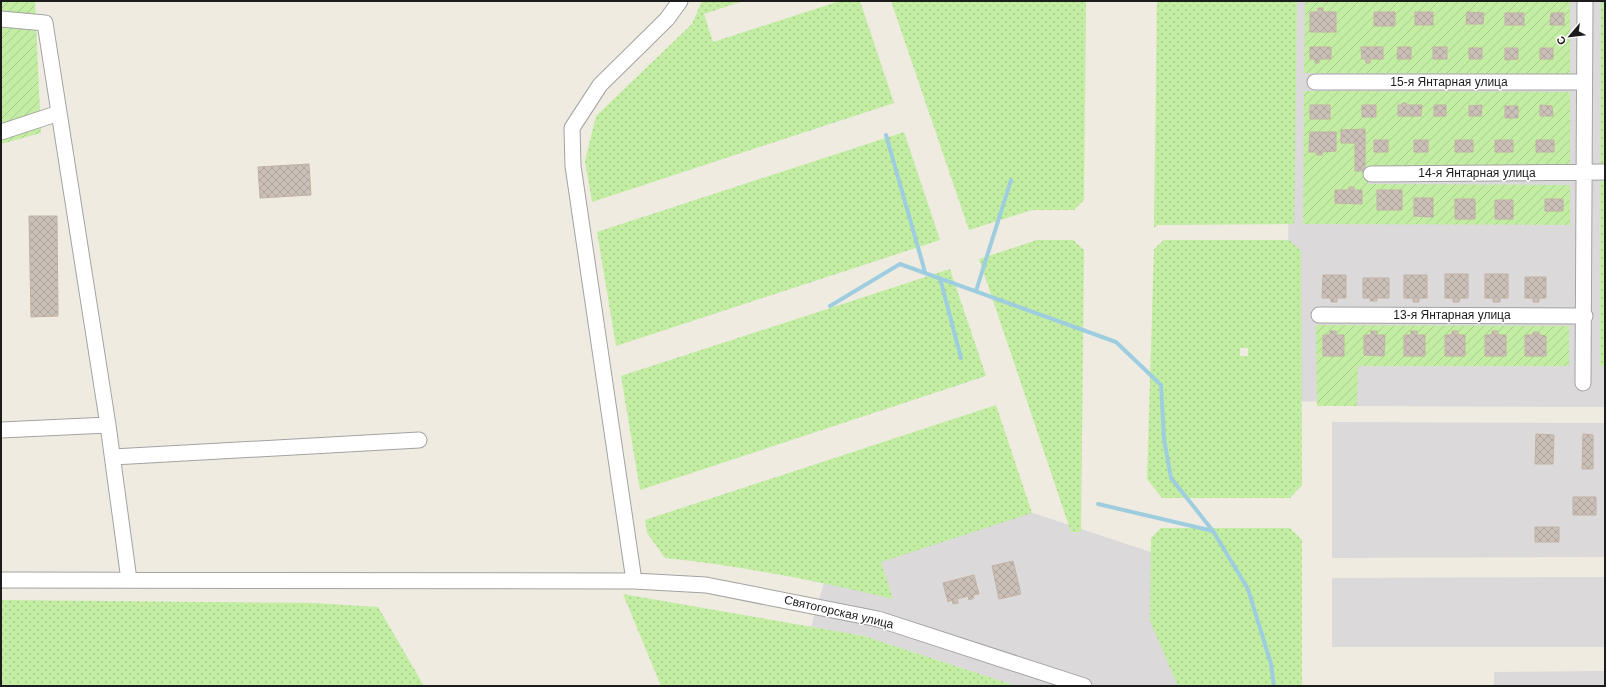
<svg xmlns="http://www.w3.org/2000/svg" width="1606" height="687" viewBox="0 0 1606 687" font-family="Arial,sans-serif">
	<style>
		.residential { fill: #dbd9d9 }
		.grass { fill: url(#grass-dots); fill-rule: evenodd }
		.garden { fill: url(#garden-furrows) }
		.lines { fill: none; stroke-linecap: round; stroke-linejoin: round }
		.stream { stroke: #9ecde0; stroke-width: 4 }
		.building { fill: url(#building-cross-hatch); stroke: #c1b2a3 }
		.minor-casing { stroke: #a3a3a3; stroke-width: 17 }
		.minor { stroke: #fff; stroke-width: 15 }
		.labels { text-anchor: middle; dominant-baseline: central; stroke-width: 3; stroke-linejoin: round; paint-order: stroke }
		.street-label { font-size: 12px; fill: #1c1c1c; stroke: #fff }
	</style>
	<defs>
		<pattern id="grass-dots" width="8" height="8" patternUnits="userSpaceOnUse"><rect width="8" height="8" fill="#c3eda3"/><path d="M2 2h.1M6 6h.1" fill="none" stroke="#a7cb8c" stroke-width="1.8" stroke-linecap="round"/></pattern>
		<pattern id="garden-furrows" width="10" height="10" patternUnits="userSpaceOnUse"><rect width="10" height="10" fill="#c3eda3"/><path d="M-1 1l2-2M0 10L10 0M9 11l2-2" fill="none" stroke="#a7cb8c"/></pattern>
		<pattern id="building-cross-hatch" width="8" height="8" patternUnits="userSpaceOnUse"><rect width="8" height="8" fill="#cbc0b7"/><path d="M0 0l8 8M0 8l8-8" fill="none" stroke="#aea49d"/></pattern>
	</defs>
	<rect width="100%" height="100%" fill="#efebe1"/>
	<!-- residential -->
	<path class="residential" d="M1286,1H1605V407L1357,406V400L1290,402Z
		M1332,422L1605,423V557L1332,558Z
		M861,456L1220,575L1222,686H1016L864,636L811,627Z
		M1605,577V647H1332V578Z
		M1605,671V686H1494V672Z"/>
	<!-- grass -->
	<path class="grass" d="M702,1H743L704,14L713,42L840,1H860L894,103L592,202L585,161L596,116L692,24Z
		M891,1H1086L1084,200L1074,210H1032L969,230Z
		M1157,1H1297L1294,224L1158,225L1154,228Z
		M1601,1H1605V366H1600Z
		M904,132L940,240L616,346L597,232Z
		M1037,240H1073L1084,250L1081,532H1071L979,259Z
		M1164,240H1289L1301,251L1302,485L1290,498H1162L1147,479L1154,249ZM1240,348H1248V356H1240Z
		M950,269L986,376L640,490L621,376Z
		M996,405L1032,513L881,562L893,599C818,581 742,566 665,558L647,533L645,520Z
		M1161,528H1290L1302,540V686H1178L1150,621L1151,538Z
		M623,594L864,636L1016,686H661Z
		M1,600L314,603L378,607L424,686H1Z"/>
	<!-- garden -->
	<path class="garden" d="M1,1H35L41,133L1,144Z
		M1305,1H1570V74L1304,73Z
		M1304,91L1570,92V166H1368V184L1570,185V225L1303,224Z
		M1316,325L1569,326V366H1358L1357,406H1317Z"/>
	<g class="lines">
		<!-- stream -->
		<path class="stream" d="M886,135L925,272
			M940,278L961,358
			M976,291L1011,180
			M830,306L900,264L1116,342L1161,385L1164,439L1171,478L1213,531L1248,589L1271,664L1274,686
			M1098,504L1213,531"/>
	</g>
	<!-- building -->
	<path class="building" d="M1318,8H1323V12H1336V32H1310V12H1318Z
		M1374,12H1395V26H1374Z
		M1415,12H1433V25H1415Z
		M1467,12L1484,13L1483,24H1466Z
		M1505,13H1524V25H1505Z
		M1551,13H1564V25H1550Z
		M1310,47H1331V59H1319V63H1315V59H1310Z
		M1361,47H1383V59H1370V63H1366V59H1362Z
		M1398,47H1411V59H1397Z
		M1433,47H1447V59H1433Z
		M1469,48H1482V59H1469Z
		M1505,48H1518V59L1505,60Z
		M1540,48H1553V59H1540Z
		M1402,103H1406V105H1422L1421,116H1398V105H1402Z
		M1310,105H1330V119H1310Z
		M1362,105H1376V117H1362Z
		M1434,105H1446V116H1434Z
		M1482,105L1481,116H1469V106Z
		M1540,105L1552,106L1553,116H1540Z
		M1505,106H1518V118H1505Z
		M1365,129V171H1355V143H1341V130Z
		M1310,132H1336V151L1322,152V155H1317V152H1309Z
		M1374,140H1388V152H1374Z
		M1414,140H1428V152H1414Z
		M1455,140H1473V152H1455Z
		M1495,140H1513V152H1495Z
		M1536,140H1554V152H1536Z
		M309,164L311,195L260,198L258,167Z
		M1349,187H1354V190H1362V204L1335,203V190H1349Z
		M1377,190H1402V210H1377Z
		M1414,198H1433V217L1414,216Z
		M1455,199H1475V219H1455Z
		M1545,199H1563V211H1545Z
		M1495,200H1513V219H1495Z
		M29,216H57L58,316L31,317Z
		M1445,274H1468V298H1460L1459,302H1453V298H1445Z
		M1485,274H1508V298H1500V302H1493V298H1485Z
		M1323,275H1346V298H1337V302H1331V298H1322Z
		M1404,275H1427V298H1419V302H1413V298H1404Z
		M1525,277H1546V298H1539V302H1533V298H1525Z
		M1363,278H1389V298H1376L1377,301H1370L1371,298H1363Z
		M1330,331H1336V335H1344V356H1323V335H1330Z
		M1371,331H1377V335H1385L1384,356L1364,355V335H1371Z
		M1411,331H1417V335H1425V356H1404V335H1411Z
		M1452,331H1458V335H1465V356H1445V335H1452Z
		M1492,331H1498V335H1506V356H1485V335H1492Z
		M1533,332H1539V335L1546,336V356H1525V335H1533Z
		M1536,434L1554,435L1553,464H1535Z
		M1583,434L1593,435V469H1582Z
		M1573,497H1596V515H1573Z
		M1535,527H1559V542H1535Z
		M1013,561L1021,594L999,599L992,566Z
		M974,575L979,594L973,595L974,598L969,600L968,596L957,599L958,603L953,604L952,600L948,602L943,583Z"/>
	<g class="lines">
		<defs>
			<path id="minor" d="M1,19L45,23L108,425L129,580
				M1315,82H1584
				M1,132L59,113
				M1371,174L1605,172
				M1319,315L1585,316
				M1583,383L1585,1
				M1,430L108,425
				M113,457L419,440
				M1,580L634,581L706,585L878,619L1084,686
				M634,581L573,166L572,128L600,85L667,19L680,1"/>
		</defs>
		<!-- minor casing -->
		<use href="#minor" class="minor-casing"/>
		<!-- minor -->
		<use href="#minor" class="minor"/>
	</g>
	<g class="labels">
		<!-- street labels -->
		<g class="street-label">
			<text x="1449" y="82">15-я Янтарная улица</text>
			<text x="1477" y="173">14-я Янтарная улица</text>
			<text x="1452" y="315">13-я Янтарная улица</text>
			<text transform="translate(839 612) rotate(13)">Святогорская улица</text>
		</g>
	</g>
	<!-- border -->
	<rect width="1606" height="687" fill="none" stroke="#1c1c1c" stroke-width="4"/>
	<!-- north arrow -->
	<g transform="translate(1570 36) rotate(242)" stroke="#ffffff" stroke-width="3" paint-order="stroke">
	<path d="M0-3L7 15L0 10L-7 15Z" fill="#1c1c1c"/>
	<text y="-6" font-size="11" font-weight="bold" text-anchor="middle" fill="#1c1c1c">С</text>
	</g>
</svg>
